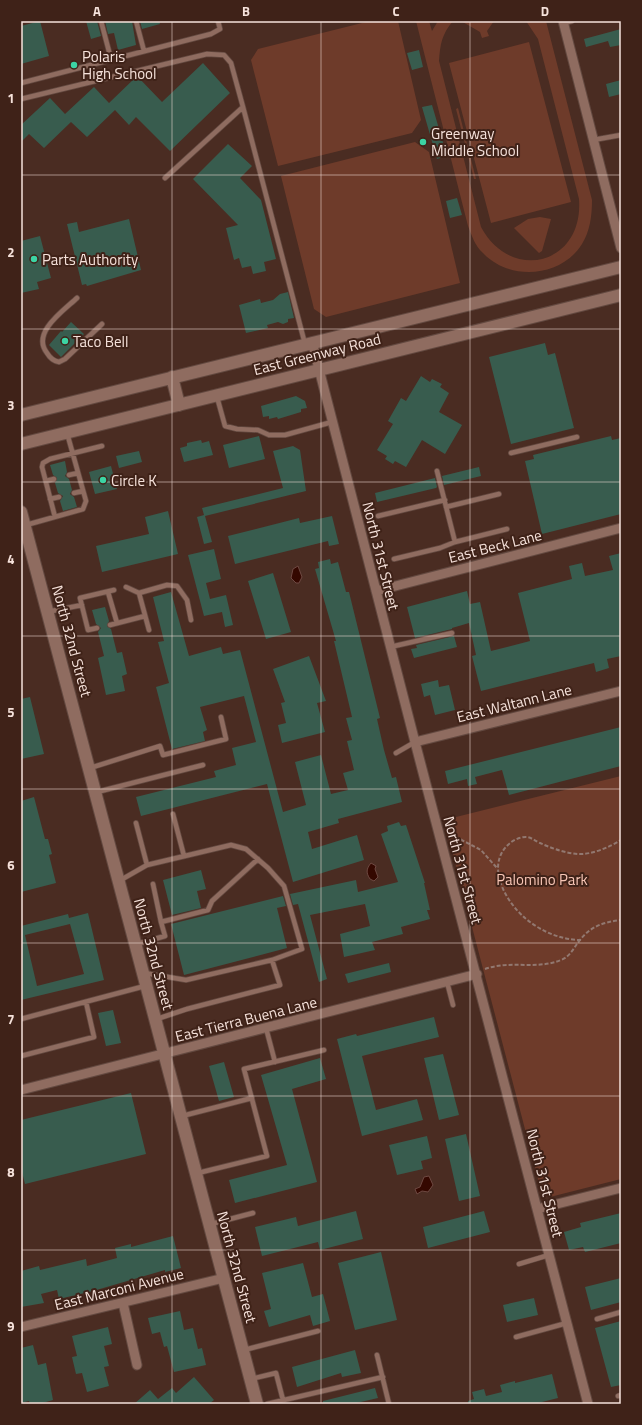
<svg xmlns="http://www.w3.org/2000/svg" width="642" height="1425" viewBox="0 0 642 1425" font-family="'Titillium Web',sans-serif">
	<style>
		.green { fill: #6e3b2a }
		.water { fill: #340800; stroke: #6e4942 }
		.building { fill: #385c4e; fill-rule: evenodd }
		.lines { fill: none; stroke-linecap: round; stroke-linejoin: round }
		.lane-casing { stroke: #634940; stroke-width: 6 }
		.street-casing { stroke: #634940; stroke-width: 11 }
		.secondary-casing { stroke: #634940; stroke-width: 14 }
		.path { stroke: #927870; stroke-width: 2; stroke-dasharray: 4 2; stroke-linecap: butt }
		.lane { stroke: #8f6c60; stroke-width: 4.5 }
		.street { stroke: #8f6c60; stroke-width: 9 }
		.secondary { stroke: #8f6c60; stroke-width: 12 }
		.grid { fill: none; stroke: #f6e2db; stroke-width: 1; stroke-opacity: 0.55 }
		.poi-dot { fill: #3cd4a4; stroke: #3f2218; stroke-width: 1.5 }
		.labels { text-anchor: middle; dominant-baseline: central; stroke-width: 4; stroke-linejoin: round; paint-order: stroke }
		.poi-label { font-size: 15px; fill: #f6e2db; stroke: #3f2218; text-anchor: start }
		.street-label { font-size: 15px; fill: #f6e2db; stroke: #3f2218 }
		.park-label { font-size: 15px; fill: #f8c6b6; stroke: #3f2218 }
		.neatline { fill: none; stroke: #f6e2db; stroke-width: 1.5 }
		.grid-label { font-size: 13px; text-anchor: middle; font-weight: bold; fill: #f6e2db }
	</style>
	<rect width="100%" height="100%" fill="#4a2c22"/>
	<!-- green -->
	<path class="green" d="M370,21H398L421,120L412,133L278,166L251,60L258,49Z
		M416,21H429L432,31L438,21H453C442,34 440,44 439,61L481,227C511,283 584,265 579,199L538,39L526,21H546L592,200C592,216 590,231 582,244C561,278 509,281 483,253C475,246 472,236 468,226Z
		M461,21H494L487,31L489,36L482,38L480,32Z
		M529,42L571,202L491,223L449,63Z
		M458,108L476,179H474L456,109Z
		M415,142L429,152L460,283L326,317L314,309L281,176Z
		M540,217L551,219L542,251L539,253L514,228L528,219Z
		M621,776V1179L550,1197L542,1194L444,820Z"/>
	<!-- water -->
	<path class="water" d="M298,566L302,577L299,583H296L291,578L293,569Z
		M371,863L376,866L375,869L378,877L374,881L370,879C366,873 366,869 371,863Z
		M429,1176L433,1185L428,1192L422,1191L417,1194L415,1189L420,1187L424,1177Z"/>
	<!-- building -->
	<path class="building" d="M40,21L49,56L21,64V26Z
		M86,21H97L101,36L91,39Z
		M105,21H132L136,45L118,50L114,33L108,34Z
		M140,21H159L160,24L142,29Z
		M621,29V45L610,47L608,41L586,47L584,39Z
		M419,50L423,67L412,70L407,53Z
		M203,63L230,93L170,151L136,117L129,125L115,110L87,137L71,122L44,148L29,134L21,142V125L50,98L65,114L94,87L109,103L137,76L162,102Z
		M621,80V94L609,97L606,84Z
		M432,105L447,156L437,159L422,107Z
		M228,144L252,166L240,178L261,200L276,259L264,262L266,271L253,274L251,266L242,268L239,258L234,260L226,228L238,225L193,179Z
		M457,198L462,215L450,218L446,201Z
		M129,219L141,270L87,286L86,284L82,285L67,224L77,222L79,232Z
		M40,236L51,278L37,282L39,289L21,293V241Z
		M288,292L294,318L288,319V322L283,324L278,322L267,325L268,328L246,333L239,305L260,299L261,303L273,300L280,294Z
		M71,322L84,334L61,357L49,345L61,331L62,332Z
		M545,343L548,355L555,353L574,428L511,444L489,357Z
		M421,376L430,382L432,379L442,384L440,387L449,393L439,412L462,425L445,454L422,440L406,467L395,461L393,464L385,459L387,456L377,450L393,424L388,421L401,398L406,401Z
		M296,396L305,401L307,408L301,409V412L278,419L277,417L269,419V416L263,417L261,406Z
		M259,436L265,459L229,468L223,445Z
		M611,436L612,440L621,438V514L542,534L525,461L534,459L533,455Z
		M201,440L202,443L209,441L213,455L184,462L180,448L187,446V443Z
		M293,446L300,450L306,491L205,516L212,542L204,544L197,517L204,515L202,508L283,488L273,451Z
		M139,451L142,462L119,468L116,456Z
		M65,461L67,472L65,476L69,479L72,490L70,494L74,497L77,507L63,511L60,501L63,496L58,493L55,483L57,478L53,475L50,465Z
		M111,466L117,489L95,494L89,472Z
		M479,467L481,476L444,485L442,476Z
		M435,478L437,487L436,488L377,502L375,493Z
		M168,511L178,554L102,572L96,546L149,534L145,517Z
		M332,516L339,544L329,546L328,541L235,564L228,536L299,518L300,523Z
		M214,549L221,579L206,583L210,599L226,595L233,625L225,627L222,612L204,616L188,555Z
		M621,553V656L607,659L609,668L596,672L594,663L481,691L472,656L476,655L469,623L452,628V629L415,638L407,607L467,591L470,604L480,602L491,651L530,641L518,593L572,579L569,566L582,563L585,576L613,570L609,556Z
		M330,559L331,564L338,562L346,592H349L380,718L377,719L384,750L392,778L396,777L402,802L338,819L339,823L308,832L312,849L357,835L364,860L293,882L267,784L141,816L136,797L216,777L214,771L236,765L232,748L256,742L244,696L200,707L207,730L203,732L205,741L172,749L156,687L169,683L158,642L164,641L153,597L171,592L189,656L221,647L223,654L240,650L283,812L306,805L295,762L321,755L331,794L348,790L343,773L354,770L347,741L352,740L346,718L352,717L334,641H336L315,569L319,568L318,562Z
		M273,573L291,632L266,639L248,581Z
		M105,607L109,621L107,626L111,629L117,653L122,652L127,674L122,676L125,691L106,695L98,658L104,656L98,632L101,628L96,624L92,610Z
		M454,636L457,647L414,658L411,649L417,648L416,645Z
		M309,656L326,701L317,703L325,732L282,743L278,725L286,723L281,703L285,702L273,669Z
		M438,680L439,687L449,685L455,710L435,715L430,695L424,697L421,684Z
		M30,697L44,754L21,759V699Z
		M621,727V766L509,795L502,770L475,777L477,784L468,786L467,779L448,784L445,771Z
		M34,797L45,839H48L52,854L49,855L56,883L21,892V801Z
		M399,822L401,826L406,825L425,883H424L430,910H427L430,919L401,927L403,934L372,942L375,950L344,957L340,934L370,926L365,904L310,915L327,979L319,982L298,904L293,905L290,894L356,880L358,892L398,882L381,834L388,831L387,826Z
		M201,870L206,889L197,891L201,908L172,915L163,880Z
		M283,896L286,906L277,908L287,948L184,975L171,924Z
		M88,913L104,980L21,1000V926L68,914L69,918ZM70,924L84,974L37,986L25,935Z
		M389,963L391,972L348,983L345,974Z
		M113,1010L121,1043L106,1046L98,1013Z
		M434,1017L439,1037L362,1056L376,1110L417,1099L423,1120L362,1136L337,1039L356,1034L357,1036Z
		M443,1054L459,1115L439,1120L424,1058Z
		M320,1058L326,1079L292,1089L317,1182L235,1203L229,1180L287,1165L261,1075Z
		M224,1062L234,1097L219,1101L209,1066Z
		M131,1093L146,1154L25,1184L21,1168V1120Z
		M466,1134L480,1196L459,1201L445,1139Z
		M427,1136L432,1158L421,1161L423,1169L397,1175L389,1145Z
		M356,1211L363,1239L320,1250L318,1242L262,1256L255,1227L296,1217L298,1226Z
		M484,1211L490,1232L428,1248L423,1227Z
		M621,1213V1243L585,1252L583,1247L569,1250L564,1232L581,1227L580,1223Z
		M173,1236L181,1268L165,1272V1270L93,1291L59,1299L57,1290L41,1294L44,1303L21,1307V1271L39,1266L40,1270L86,1259L87,1266L117,1258L115,1248L131,1244V1247Z
		M381,1252L397,1320L355,1330L338,1263Z
		M303,1263L312,1297L323,1294L330,1321L313,1326L310,1315L269,1327L264,1311L271,1309L262,1273Z
		M621,1278V1302L591,1310L585,1287Z
		M534,1298L538,1315L507,1322L503,1305Z
		M180,1311L184,1330L193,1328L198,1349L202,1348L206,1365L174,1372L167,1346L164,1347L160,1332L152,1334L148,1318Z
		M621,1321V1385L611,1387L595,1328Z
		M108,1327L112,1344L104,1346L109,1366L104,1367L109,1386L87,1392L82,1373L76,1374L72,1357L77,1356L72,1336Z
		M33,1345L38,1365L46,1363L53,1400L39,1404H30L29,1401L21,1403V1348Z
		M355,1350L361,1373L342,1377L341,1373L297,1387L292,1367Z
		M552,1374L558,1398L534,1404H468V1401L474,1399L472,1392L484,1389L486,1396L502,1392L500,1385L515,1381V1383Z
		M194,1377L214,1400L209,1404H134L150,1390L158,1399L172,1388L176,1393Z
		M375,1388L378,1398L352,1404H323V1401Z"/>
	<g class="lines">
		<defs>
			<path id="lane" d="M101,21L111,59
				M136,21L144,51
				M564,23L572,21
				M21,83L211,34L220,29L218,21
				M21,99L207,54L224,55L231,63L243,107L165,178
				M243,107L305,344
				M593,140L621,135
				M77,298C63,311 31,333 47,353C50,358 53,361 59,362L65,359L102,324
				M217,397L225,426L237,429L258,430L269,435H285L332,422
				M511,453L577,437
				M437,471L455,542L507,529
				M69,475L78,473
				M46,481L54,479
				M74,493L83,491
				M50,499L59,497
				M446,507L499,494
				M378,516L445,500
				M55,517L42,467L43,463L50,459L102,446
				M26,525L83,509L86,501L67,433
				M394,559L440,548L455,542
				M126,587L139,593L149,630
				M108,592L117,623
				M139,593L167,585L177,586L187,600L191,620
				M47,612L82,605
				M110,625L145,616
				M97,628L88,630L80,598L114,590
				M390,647L452,633
				M396,753L415,742
				M90,768L160,746L163,755L226,739L221,717
				M97,792L203,765
				M173,814L184,856
				M147,865L231,845L246,849L268,868L284,886L302,949L272,960
				M119,881L147,865L136,823
				M153,884L161,922
				M137,944L165,936L161,922L208,910L212,901L258,859
				M144,973L186,980L272,960L280,985L187,1009L157,1019
				M447,982L453,1005
				M21,1019L145,986
				M266,1028L275,1062
				M21,1056L94,1037L86,1002
				M182,1116L252,1098
				M198,1173L267,1156L244,1069L324,1050
				M211,1224L253,1213
				M519,1264L549,1255
				M597,1319L621,1312
				M516,1337L567,1323
				M244,1350L318,1331
				M377,1355L389,1404
				M251,1379L276,1373L283,1400
				M618,1396L621,1395
				M267,1404L383,1377"/>
			<path id="street" d="M563,21L621,248
				M312,342L415,742L588,1404
				M376,591L621,528
				M415,742L621,691
				M21,1090L477,974
				M537,1209L621,1188
				M123,1303L137,1365
				M21,1327L224,1278"/>
			<path id="secondary" d="M172,377L179,405
				M21,415L621,267
				M21,444L621,295
				M21,512L257,1404"/>
		</defs>
		<!-- lane casing -->
		<use href="#lane" class="lane-casing"/>
		<!-- street casing -->
		<use href="#street" class="street-casing"/>
		<!-- secondary casing -->
		<use href="#secondary" class="secondary-casing"/>
		<!-- path -->
		<path class="path" d="M450,834L481,850L497,868
			M581,940C561,940 540,931 525,918C505,901 485,865 509,844C513,840 520,837 526,837C531,837 535,841 540,843C551,848 565,853 578,854C591,855 610,847 621,840
			M485,969C510,960 537,970 561,960C571,956 574,947 580,940C591,926 604,922 621,920"/>
		<!-- lane -->
		<use href="#lane" class="lane"/>
		<!-- street -->
		<use href="#street" class="street"/>
		<!-- secondary -->
		<use href="#secondary" class="secondary"/>
	</g>
	<!-- grid -->
	<path class="grid" d="M172,21V1404M321,21V1404M470,21V1404M21,175H621M21,329H621M21,482H621M21,636H621M21,789H621M21,943H621M21,1096H621M21,1250H621"/>
	<!-- markers -->
	<g class="poi-dot">
		<circle cx="74" cy="65" r="4"/>
		<circle cx="423" cy="142" r="4"/>
		<circle cx="34" cy="259" r="4"/>
		<circle cx="65" cy="341" r="4"/>
		<circle cx="103" cy="480" r="4"/>
	</g>
	<g class="labels">
		<!-- poi labels -->
		<g class="poi-label">
			<text x="82" y="56">Polaris<tspan x="82" dy="17">High School</tspan></text>
			<text x="431" y="133">Greenway<tspan x="431" dy="17">Middle School</tspan></text>
			<text x="42" y="259">Parts Authority</text>
			<text x="73" y="341">Taco Bell</text>
			<text x="111" y="480">Circle K</text>
		</g>
		<!-- street labels -->
		<g class="street-label">
			<text transform="translate(317 354) rotate(-14)">East Greenway Road</text>
			<text transform="translate(495 546) rotate(-14)">East Beck Lane</text>
			<text transform="translate(381 556) rotate(76)">North 31st Street</text>
			<text transform="translate(72 641) rotate(75)">North 32nd Street</text>
			<text transform="translate(514 703) rotate(-14)">East Waltann Lane</text>
			<text transform="translate(463 870) rotate(75)">North 31st Street</text>
			<text transform="translate(154 954) rotate(75)">North 32nd Street</text>
			<text transform="translate(246 1019) rotate(-14)">East Tierra Buena Lane</text>
			<text transform="translate(545 1183) rotate(76)">North 31st Street</text>
			<text transform="translate(237 1267) rotate(75)">North 32nd Street</text>
			<text transform="translate(119 1289) rotate(-14)">East Marconi Avenue</text>
		</g>
		<!-- park labels -->
		<g class="park-label">
			<text x="542" y="879">Palomino Park</text>
		</g>
	</g>
	<!-- border -->
	<rect width="642" height="1425" fill="none" stroke="#3f2218" stroke-width="44"/>
	<rect x="22" y="22" width="598" height="1381" class="neatline"/>
	<g class="grid-label">
		<text x="97" y="16">A</text>
		<text x="246" y="16">B</text>
		<text x="396" y="16">C</text>
		<text x="545" y="16">D</text>
		<text x="11" y="103">1</text>
		<text x="11" y="257">2</text>
		<text x="11" y="410">3</text>
		<text x="11" y="564">4</text>
		<text x="11" y="717">5</text>
		<text x="11" y="870">6</text>
		<text x="11" y="1024">7</text>
		<text x="11" y="1177">8</text>
		<text x="11" y="1331">9</text>
	</g>
</svg>
